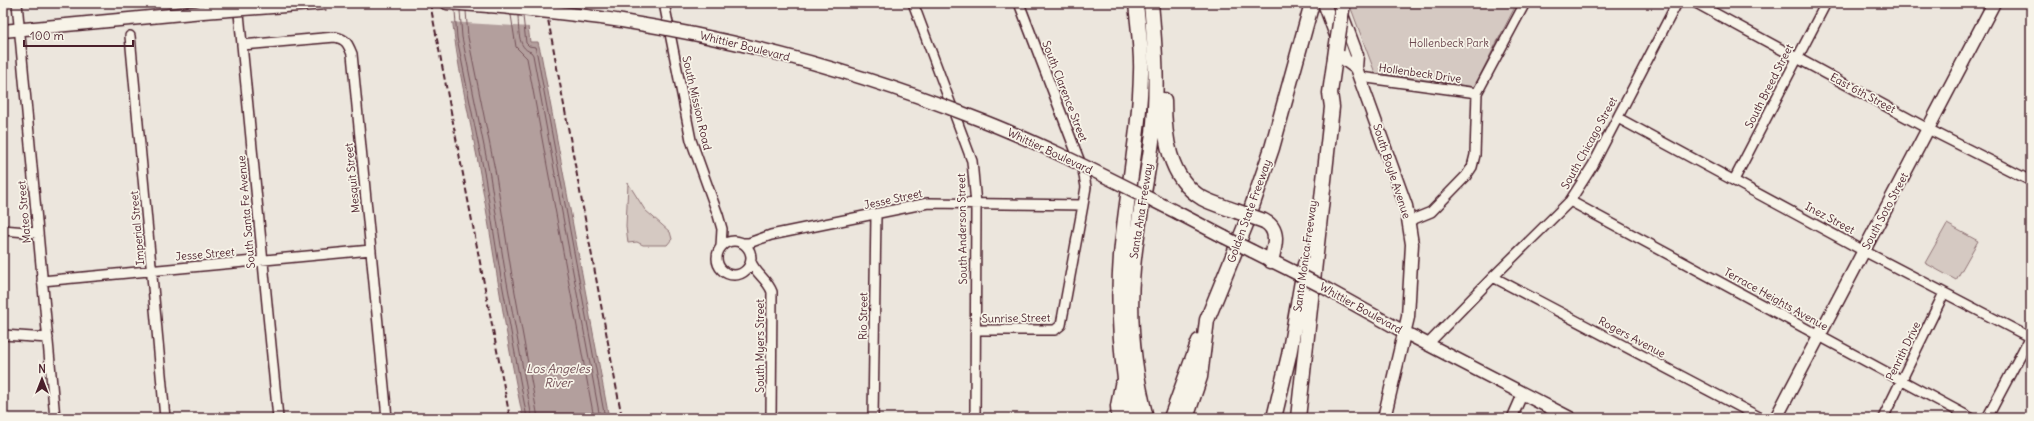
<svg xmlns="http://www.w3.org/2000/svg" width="2034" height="421" viewBox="0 0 2034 421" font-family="Delius,sans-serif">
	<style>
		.green { fill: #d5c9c2; stroke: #907476 }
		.water { fill: #b39f9d; stroke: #896c6f }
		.pier { fill: #ece6dd }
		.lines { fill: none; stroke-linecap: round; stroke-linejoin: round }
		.shore { stroke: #745259; stroke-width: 1 }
		.minor-casing { stroke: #4a1f2b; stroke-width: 12 }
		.major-casing { stroke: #4a1f2b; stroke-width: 15 }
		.highway-casing { stroke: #4a1f2b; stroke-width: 17 }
		.minor { stroke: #f7f3e8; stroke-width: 9 }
		.major { stroke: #f7f3e8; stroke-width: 12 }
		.highway { stroke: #f7f3e8; stroke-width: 14 }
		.rail { stroke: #4a1f2b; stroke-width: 2; stroke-dasharray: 6 3; stroke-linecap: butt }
		.major-bridge-casing { stroke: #4a1f2b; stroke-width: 15; stroke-linecap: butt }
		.highway-bridge-casing { stroke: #4a1f2b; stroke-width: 17; stroke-linecap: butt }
		.major-bridge { stroke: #f7f3e8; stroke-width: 12 }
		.highway-bridge { stroke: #f7f3e8; stroke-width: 14 }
		.labels { text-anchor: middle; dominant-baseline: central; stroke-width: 3.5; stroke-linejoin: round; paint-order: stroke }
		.park-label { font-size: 11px; fill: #6d4a51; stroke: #f7f3e8 }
		.street-label { font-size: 11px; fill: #4a1f2b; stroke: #f7f3e8 }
		.water-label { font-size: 12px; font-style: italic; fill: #6f4c53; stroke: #f7f3e8 }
	</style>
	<rect width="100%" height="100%" fill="#ece6dd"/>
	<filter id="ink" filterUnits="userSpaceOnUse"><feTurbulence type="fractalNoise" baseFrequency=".025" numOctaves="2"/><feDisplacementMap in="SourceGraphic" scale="8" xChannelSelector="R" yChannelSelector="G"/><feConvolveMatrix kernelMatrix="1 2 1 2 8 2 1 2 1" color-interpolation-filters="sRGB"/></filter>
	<g filter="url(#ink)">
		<!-- green -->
		<path class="green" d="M1349,3H1517L1474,87L1375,73Z
			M628,183L645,210L670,232L672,239L667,245H643L637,242L628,243L626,226Z
			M1947,224L1978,241L1956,280L1925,263Z"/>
		<!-- water -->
		<path class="water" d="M451,3H525L530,42H538L541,54L609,418H523C506,339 495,259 481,179C471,120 455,63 451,3Z"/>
		<!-- pier -->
		<path class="pier" d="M449,3H527L530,27L450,22Z"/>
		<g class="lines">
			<!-- shore -->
			<path class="shore" d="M455,11L457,38L485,177L501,278L527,418
				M460,11L462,37L490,176L506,277L532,418
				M466,11L468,37L496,175L512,276L538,418
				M511,15L516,47L527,58L594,418
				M518,16C519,28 517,48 531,52L533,55L600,418
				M523,16L526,43L529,46L535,47L537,54L605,418"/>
			<defs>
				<path id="minor" d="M17,3L55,418
					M238,3L278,418
					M664,3L691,140L718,215L722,229L721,246
					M913,3L972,161L976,204L975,418
					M1696,3L1928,129L2031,181
					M130,36L165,418
					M242,45L335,37C346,39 348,44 352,54L387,418
					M1360,77L1477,93
					M1618,118L1864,251L2031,338
					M1734,180L1826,3
					M1570,201L1971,418
					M1409,221L1431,212L1466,176L1472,167L1475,155L1477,93L1525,3
					M3,230L37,233
					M717 258a17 17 0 1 1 34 0a17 17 0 1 1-34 0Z
					M743,243H749L771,235L928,203L1083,205
					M751,262C756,274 768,280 772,292L771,418
					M1493,277L1761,418
					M42,281L371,250
					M975,330H1055L1061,325L1083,205L1086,187L1083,170L1019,3
					M3,335L48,338
					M1428,344L1493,277L1570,201L1593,165L1677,3
					M873,418L876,215
					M1512,418L1523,393
					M1883,418L1944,293
					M1987,418L2030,337"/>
				<path id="major" d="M447,3L488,6
					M1324,3L1345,60L1356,68
					M1341,12L1357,55L1356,68L1406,206L1412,244L1408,317L1384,418
					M3,31L203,12
					M1178,213L1224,237
					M1252,251L1292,271
					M1323,287L1404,332L1570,418
					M1776,418L1994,3"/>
				<path id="highway" d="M1164,100C1164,135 1168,178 1202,198C1213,204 1225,207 1236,211
					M1264,221C1280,229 1275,246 1271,261
					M1119,418L1118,406L1122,385
					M1132,418C1121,370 1117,305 1121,256C1126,195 1140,134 1141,72C1142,50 1138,26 1136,3
					M1146,418C1134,370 1128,317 1133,268C1137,222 1148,178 1153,133C1158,89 1155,46 1151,3
					M1171,418L1199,341
					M1186,418L1200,377L1207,320L1246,224L1272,148L1312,3
					M1274,418L1289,355L1305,264
					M1298,418L1332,107L1330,93L1336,50"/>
			</defs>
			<!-- minor casing -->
			<use href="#minor" class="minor-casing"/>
			<!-- major casing -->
			<use href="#major" class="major-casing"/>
			<!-- highway casing -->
			<use href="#highway" class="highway-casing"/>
			<!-- minor -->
			<use href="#minor" class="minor"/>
			<!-- major -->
			<use href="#major" class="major"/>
			<!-- highway -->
			<use href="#highway" class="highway"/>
			<!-- rail -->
			<path class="rail" d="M430,3L510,418
				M545,3L622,418"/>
			<defs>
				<path id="major-bridge" d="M488,6C532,10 577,14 622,21C741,40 858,72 970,116C1042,143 1110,179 1178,213
					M203,12L326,3
					M1224,237L1252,251
					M1292,271L1323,287"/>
				<path id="highway-bridge" d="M1336,50L1343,3
					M1236,211L1264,221"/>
			</defs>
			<!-- major-bridge casing -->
			<use href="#major-bridge" class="major-bridge-casing"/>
			<!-- highway-bridge casing -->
			<use href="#highway-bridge" class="highway-bridge-casing"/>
			<!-- major-bridge -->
			<use href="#major-bridge" class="major-bridge"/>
			<!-- highway-bridge -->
			<use href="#highway-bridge" class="highway-bridge"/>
		</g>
	</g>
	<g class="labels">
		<!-- park labels -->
		<g class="park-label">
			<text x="1449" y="43">Hollenbeck Park</text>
		</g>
		<!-- street labels -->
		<g class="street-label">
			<text transform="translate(745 46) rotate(14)">Whittier Boulevard</text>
			<text transform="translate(1420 73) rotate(8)">Hollenbeck Drive</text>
			<text transform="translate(1769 86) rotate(-63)">South Breed Street</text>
			<text transform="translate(1065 91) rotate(69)">South Clarence Street</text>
			<text transform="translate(1863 93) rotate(28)">East 6th Street</text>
			<text transform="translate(697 103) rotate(77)">South Mission Road</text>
			<text transform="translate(1589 143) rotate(-61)">South Chicago Street</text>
			<text transform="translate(1050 151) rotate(25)">Whittier Boulevard</text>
			<text transform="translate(1392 171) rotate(72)">South Boyle Avenue</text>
			<text transform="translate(352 178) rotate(-96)">Mesquit Street</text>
			<text transform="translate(893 199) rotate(-12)">Jesse Street</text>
			<text transform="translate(1141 211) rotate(-81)">Santa Ana Freeway</text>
			<text transform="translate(1249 211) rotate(-70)">Golden State Freeway</text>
			<text transform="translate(1885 211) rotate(-62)">South Soto Street</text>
			<text transform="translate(24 212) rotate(-95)">Mateo Street</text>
			<text transform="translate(246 212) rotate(-95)">South Santa Fe Avenue</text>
			<text transform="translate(1830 218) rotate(28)">Inez Street</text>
			<text transform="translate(137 228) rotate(-95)">Imperial Street</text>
			<text transform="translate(962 229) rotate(-91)">South Anderson Street</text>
			<text transform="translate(205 254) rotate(-5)">Jesse Street</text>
			<text transform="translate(1305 256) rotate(-82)">Santa Monica Freeway</text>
			<text transform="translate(1776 299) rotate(29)">Terrace Heights Avenue</text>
			<text transform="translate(1361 308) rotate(29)">Whittier Boulevard</text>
			<text transform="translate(863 316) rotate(-89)">Rio Street</text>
			<text transform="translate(1016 318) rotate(-1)">Sunrise Street</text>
			<text transform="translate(1632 337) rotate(28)">Rogers Avenue</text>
			<text transform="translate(760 346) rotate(-90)">South Myers Street</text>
			<text transform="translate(1903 351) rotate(-64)">Penrith Drive</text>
		</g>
		<!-- water labels -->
		<g class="water-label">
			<text x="558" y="368">Los Angeles<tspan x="558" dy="14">River</tspan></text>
		</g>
	</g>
	<!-- margin -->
	<rect width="2034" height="421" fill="none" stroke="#f7f3e8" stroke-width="16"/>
	<rect x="8" y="8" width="2018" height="405" fill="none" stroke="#4a1f2b" stroke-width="1.5" filter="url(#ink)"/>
	<!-- north arrow -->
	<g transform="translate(42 379)" stroke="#f7f3e8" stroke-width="3" paint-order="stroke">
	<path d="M0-3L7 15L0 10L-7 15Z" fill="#4a1f2b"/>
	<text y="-6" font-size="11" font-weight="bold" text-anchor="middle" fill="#4a1f2b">N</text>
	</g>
	<!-- scale -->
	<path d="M24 40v6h109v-6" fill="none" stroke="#4a1f2b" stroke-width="2"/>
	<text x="30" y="40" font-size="12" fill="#4a1f2b" stroke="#f7f3e8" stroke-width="3" paint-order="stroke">100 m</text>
</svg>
